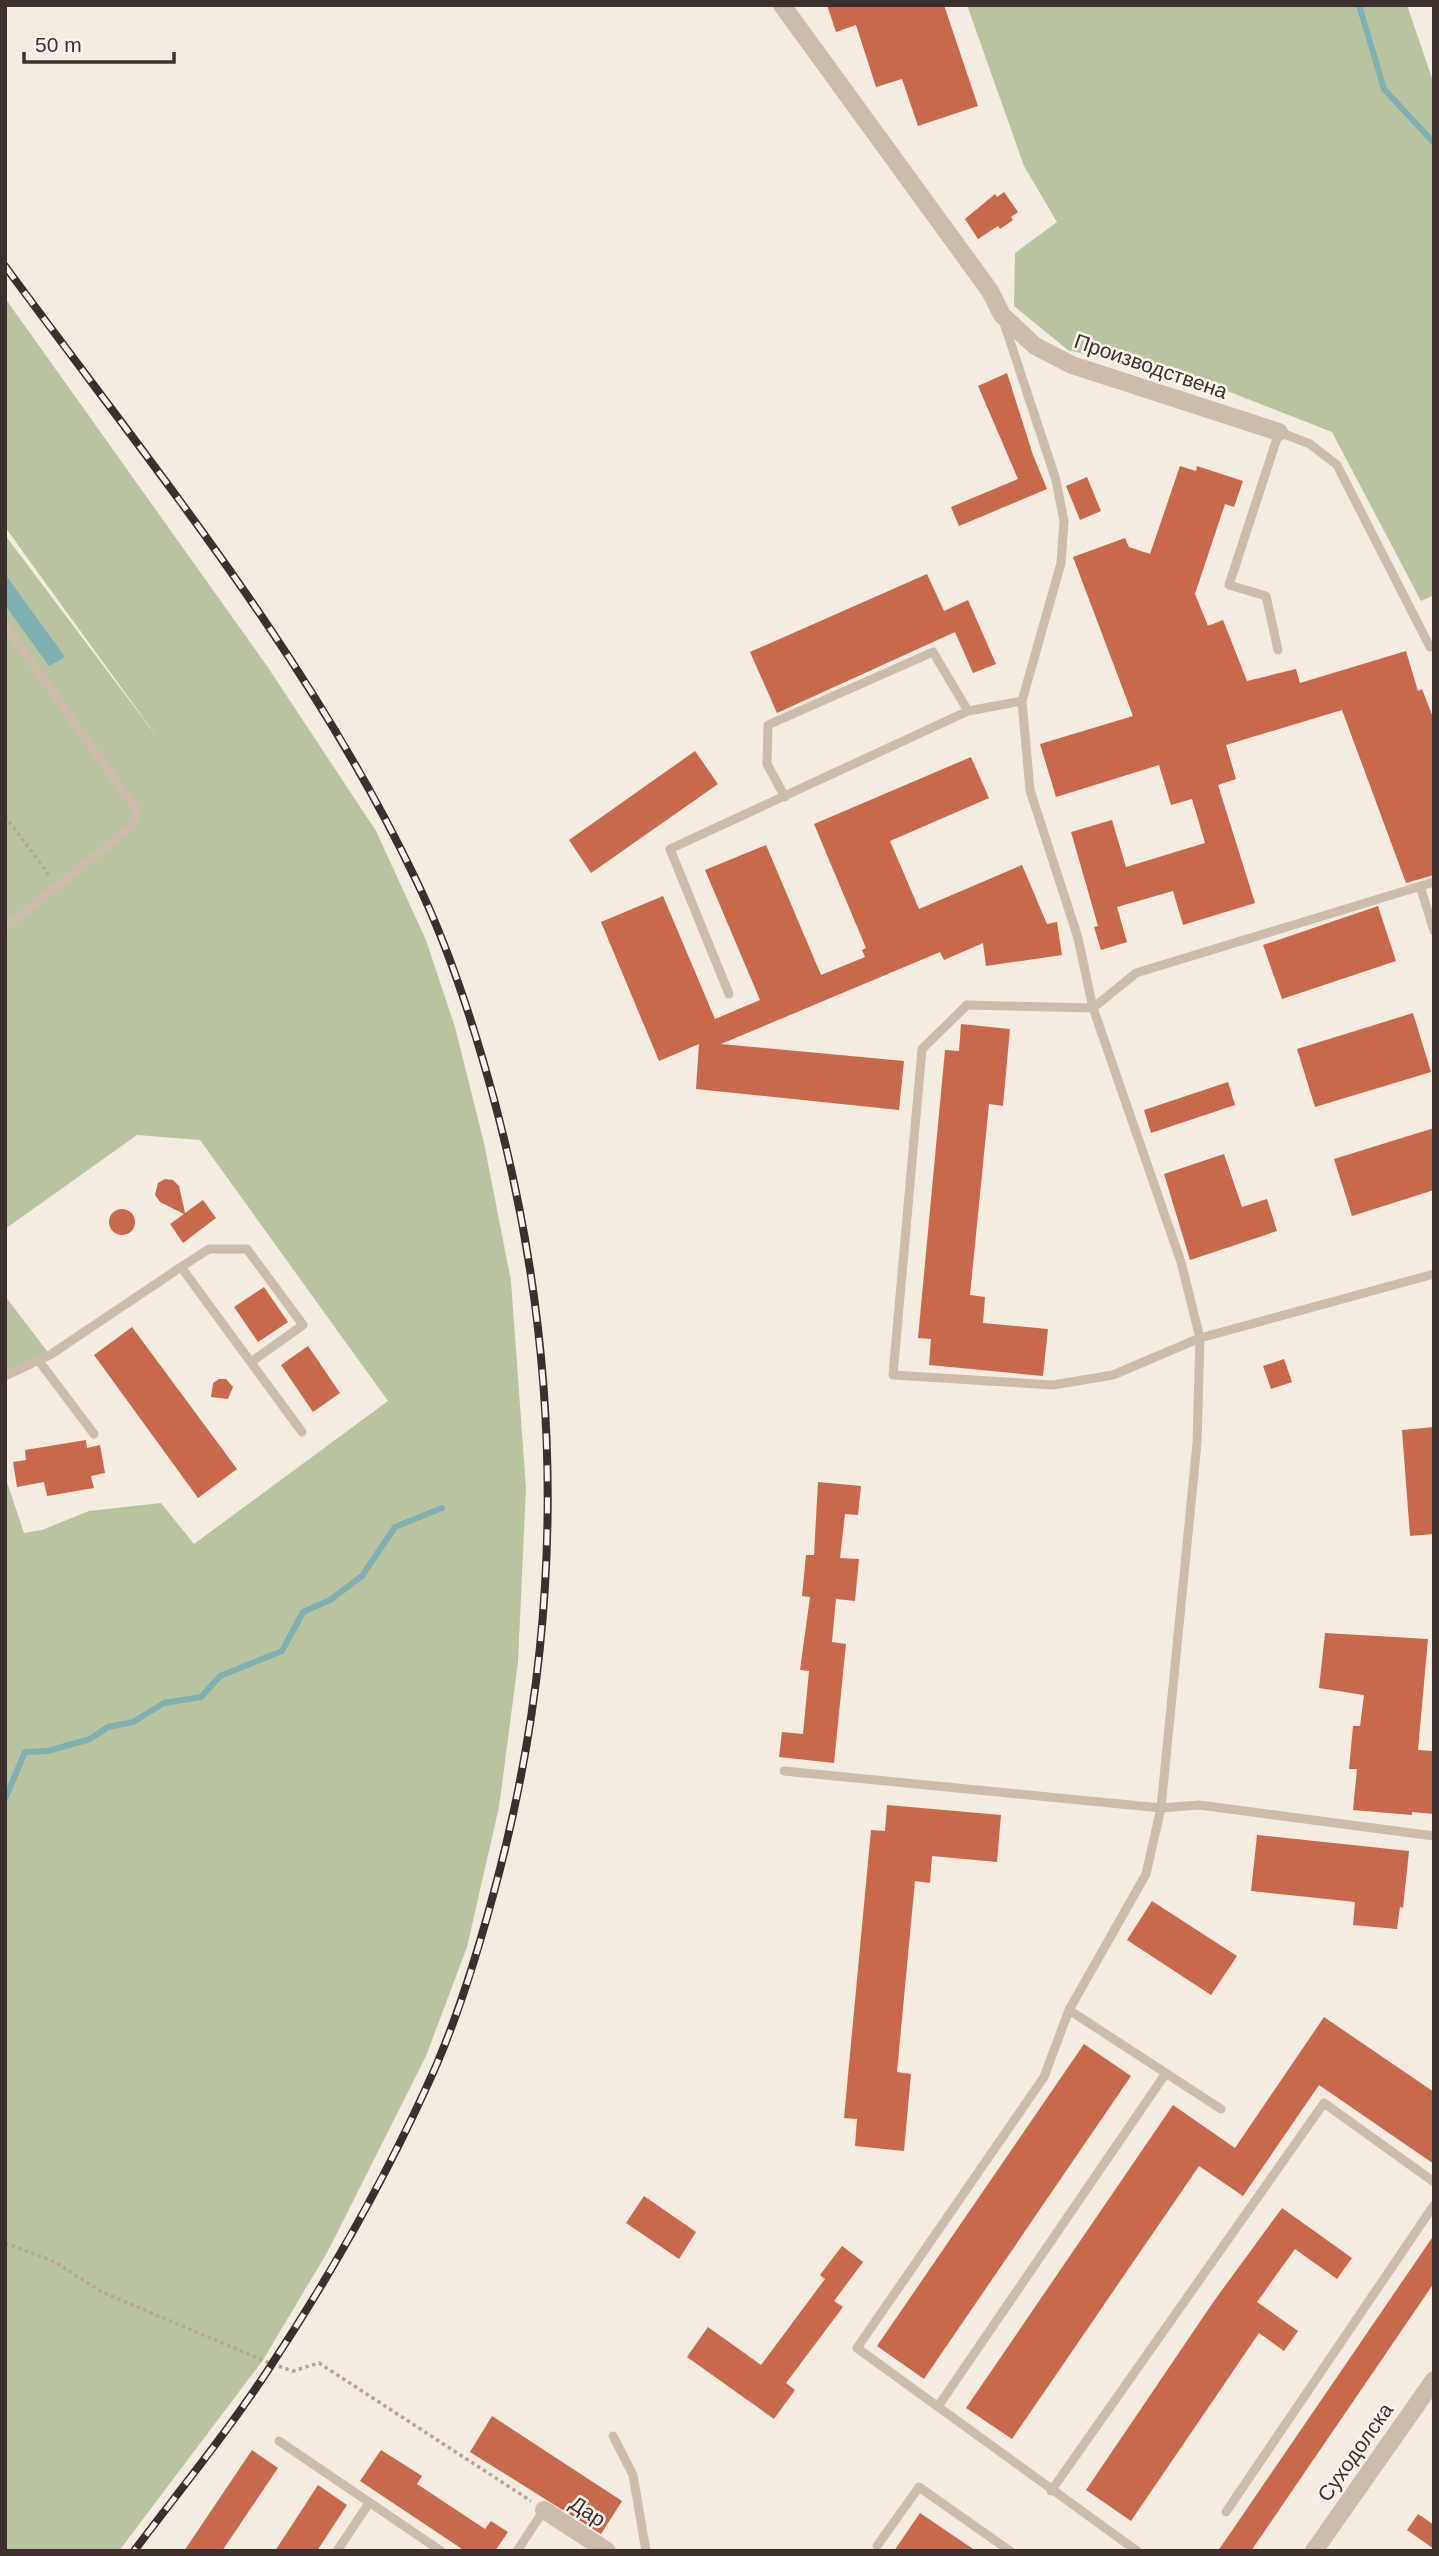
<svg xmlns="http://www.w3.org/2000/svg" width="1439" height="2556" viewBox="0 0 1439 2556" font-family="Helvetica,sans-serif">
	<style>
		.green { fill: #b8c4a0 }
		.water { fill: #7fb0b2 }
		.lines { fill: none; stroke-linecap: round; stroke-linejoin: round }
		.stream { stroke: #7fb0b2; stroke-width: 6 }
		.building { fill: #c8694b }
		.path { stroke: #b9a596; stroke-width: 3.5; stroke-dasharray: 3.5 3.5; stroke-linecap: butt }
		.service { stroke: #cdbbac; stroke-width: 9 }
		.minor { stroke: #cdbbac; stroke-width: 18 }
		.tertiary { stroke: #cdbbac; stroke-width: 18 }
		.rail-casing { stroke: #3b302b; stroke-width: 8 }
		.rail { stroke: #fbf5ee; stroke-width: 5; stroke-dasharray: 16; stroke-linecap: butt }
		.labels { text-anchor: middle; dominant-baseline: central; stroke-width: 5; stroke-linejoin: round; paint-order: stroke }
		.street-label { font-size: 21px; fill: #3b302b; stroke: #fbf5ee }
	</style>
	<rect width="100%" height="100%" fill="#f4ebe1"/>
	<!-- green -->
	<path class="green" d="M967,5H1407L1434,84V595L1421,601L1332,432L1212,385L1068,350L1014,306L1015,253L1057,222L1024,166Z
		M5,298L267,666L376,831L426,940L455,1027L484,1143L511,1281L526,1488L518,1662L499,1807L467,1947L426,2056L328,2251L263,2360L119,2551H5V1476L24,1533L42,1530L89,1511L161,1503L194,1544L388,1401L200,1140L137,1135L5,1229V535L160,741L5,527Z
		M5,1296L50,1355L5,1376Z"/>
	<!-- water -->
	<path class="water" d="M5,574L65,657L49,666L5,605Z"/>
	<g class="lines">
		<!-- stream -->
		<path class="stream" d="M1359,5L1384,89L1434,143
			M5,1799L25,1752L48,1751L90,1739L108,1727L133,1722L164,1703L201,1697L220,1676L282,1651L303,1612L330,1600L362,1576L395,1527L442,1508"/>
	</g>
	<!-- building -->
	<path class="building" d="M827,5H944L978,106L918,126L902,79L876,87L856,25L836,32Z
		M1004,192L1018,212L1011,217L1013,220L1000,229L998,226L978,239L965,219L995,194L997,197Z
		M1007,373L1033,455L1047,489L959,526L951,507L1018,479L978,386Z
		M1180,466L1196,471L1197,466L1243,481L1234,507L1225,504L1195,594L1208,626L1223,620L1247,681L1296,669L1300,683L1406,651L1418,691L1422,689L1434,720V875L1406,883L1342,710L1226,745L1236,779L1218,785L1255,903L1183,925L1173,891L1117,907L1127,942L1101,950L1094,927L1098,926L1071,832L1112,820L1126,867L1205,843L1192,799L1171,805L1159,765L1056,797L1040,744L1133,716L1073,557L1125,538L1129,547L1150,554Z
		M1087,477L1101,511L1080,520L1066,486Z
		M927,574L944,611L968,600L996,664L973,673L955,632L777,713L750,652Z
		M695,751L718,784L591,873L569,840Z
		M971,757L989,798L890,841L919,909L1022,865L1047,924L1057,922L1062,955L986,966L983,943L944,960L940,952L721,1044L904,1061L899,1110L696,1089L699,1044L659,1061L601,922L663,896L715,1019L760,1000L705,870L766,845L821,975L865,957L862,950L866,948L814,824Z
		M1378,906L1396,961L1282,999L1263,945Z
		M1413,1013L1431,1072L1315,1107L1297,1049Z
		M961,1024L1010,1029L1003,1106L989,1104L970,1295L985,1297L983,1323L1048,1329L1043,1376L929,1365L931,1339L918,1338L945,1050L959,1051Z
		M1228,1082L1235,1105L1151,1133L1144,1110Z
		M1434,1128V1190L1352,1216L1334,1159Z
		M1224,1154L1242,1207L1267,1199L1277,1231L1190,1260L1164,1174Z
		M165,1179L173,1180L179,1186L185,1213L203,1200L216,1218L183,1243L170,1224L184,1214L160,1202L155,1195L158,1183Z
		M109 1222a13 13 0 1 1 26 0a13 13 0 1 1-26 0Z
		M264,1287L288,1322L258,1342L234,1307Z
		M132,1327L237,1469L198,1498L94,1355Z
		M308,1346L340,1393L313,1412L281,1365Z
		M1284,1359L1292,1382L1271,1389L1263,1366Z
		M219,1379H226L233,1387L228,1399L211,1397L213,1383Z
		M1434,1427V1534L1410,1536L1402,1430Z
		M86,1440L87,1448L100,1445L105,1473L91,1476L94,1488L47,1496L44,1482L17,1487L13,1462L26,1460L25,1450Z
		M818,1482L861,1486L858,1515L845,1514L840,1558L859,1559L855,1601L836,1599L832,1642L846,1644L834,1763L779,1757L782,1732L803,1734L809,1671L800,1670L810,1597L802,1596L806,1555H814Z
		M1325,1633L1428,1639L1418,1750L1434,1751V1814L1412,1812V1815L1353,1810L1357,1769H1349L1353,1726H1360L1364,1695L1319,1688Z
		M887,1805L1001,1815L997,1862L932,1856L930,1883L915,1881L897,2072L911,2074L904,2151L855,2146L857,2119L844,2118L871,1830L885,1831Z
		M1257,1835L1409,1851L1403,1908L1400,1907L1397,1929L1353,1925L1355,1902L1251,1891Z
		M1152,1901L1237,1956L1211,1995L1127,1940Z
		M1324,2017L1434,2092V2164L1319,2085L1243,2196L1199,2166L1012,2439L966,2408L1173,2105L1235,2148Z
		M1084,2044L1131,2076L924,2379L877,2346Z
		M644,2196L696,2232L679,2259L626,2223Z
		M1282,2208L1352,2258L1337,2279L1295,2249L1257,2302L1298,2331L1284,2351L1259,2333L1131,2521L1086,2490L1214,2301Z
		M1434,2235V2283L1251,2551H1218Z
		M842,2246L863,2262L834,2301L843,2307L786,2383L795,2390L774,2419L687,2357L708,2327L761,2365L825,2279L820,2275Z
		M492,2416L622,2501L601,2534L470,2452Z
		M252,2450L278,2468L222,2551H184Z
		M381,2450L422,2476L417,2484L485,2529L491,2521L508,2532L495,2551H465L360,2481Z
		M318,2485L347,2505L317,2551H275Z
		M920,2513L976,2551H894Z
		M1418,2514L1434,2525V2549L1407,2530Z"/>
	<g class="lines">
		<!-- path -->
		<path class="path" d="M5,816L49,875
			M5,2243L55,2262L102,2292L272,2364L293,2371L319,2363L531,2501"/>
		<!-- service -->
		<path class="service" d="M1004,323L1056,480L1064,521L1061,563L1022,701L1030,790L1078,938L1093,1008L1181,1262L1200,1338L1197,1443L1161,1808L1146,1874L1069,2010L1044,2077L857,2348L1137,2551
			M5,625L135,808L133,825L5,928
			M1278,650L1266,596L1229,585L1279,432L1310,444L1337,465L1430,647
			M785,797L767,764L768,725L933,652L968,711
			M1434,882L1136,973L1093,1008L967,1005L922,1049L893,1375L1053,1385L1113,1375L1200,1338L1434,1274
			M1420,886L1434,931
			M729,994L670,849L968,711L1022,701
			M181,1267L209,1249H247L303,1325L251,1362
			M39,1361L94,1434
			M5,1376L50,1355L181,1267L302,1432
			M784,1771L1161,1808L1199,1805L1434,1836
			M1069,2010L1221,2109
			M939,2405L1166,2073
			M613,2436L633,2475L646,2551
			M279,2441L441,2551
			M1051,2491L1324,2103L1434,2182
			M1226,2512L1434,2205
			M877,2546L919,2487L1010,2551
			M337,2551L369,2503
			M517,2551L544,2510"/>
		<!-- minor -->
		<path class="minor" d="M782,5L990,291L1002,315L1035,346L1072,365L1279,432
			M544,2510L607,2551"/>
		<!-- tertiary -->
		<path class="tertiary" d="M1314,2551L1434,2380"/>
		<defs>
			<path id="rail" d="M5,266C150,464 309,656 415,878C443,935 464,996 482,1057C562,1326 570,1600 499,1873C482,1938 463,2003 436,2066C391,2168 332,2273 270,2367C229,2430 180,2490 134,2551"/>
		</defs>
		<!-- rail casing -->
		<use href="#rail" class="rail-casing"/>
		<!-- rail -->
		<use href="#rail" class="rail"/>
	</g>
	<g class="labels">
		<!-- street labels -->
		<g class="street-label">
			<text transform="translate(1151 366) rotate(19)">Производствена</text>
			<text transform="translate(1355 2452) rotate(-55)">Суходолска</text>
			<text transform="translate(588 2511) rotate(33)">Дар</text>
		</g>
	</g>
	<!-- border -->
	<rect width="1439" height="2556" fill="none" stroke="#3b302b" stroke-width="14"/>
	<!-- scale -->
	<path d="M24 52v10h150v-10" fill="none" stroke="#3b302b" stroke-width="3.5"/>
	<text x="35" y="52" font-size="21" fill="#3b302b" stroke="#fbf5ee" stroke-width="5" paint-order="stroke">50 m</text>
</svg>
